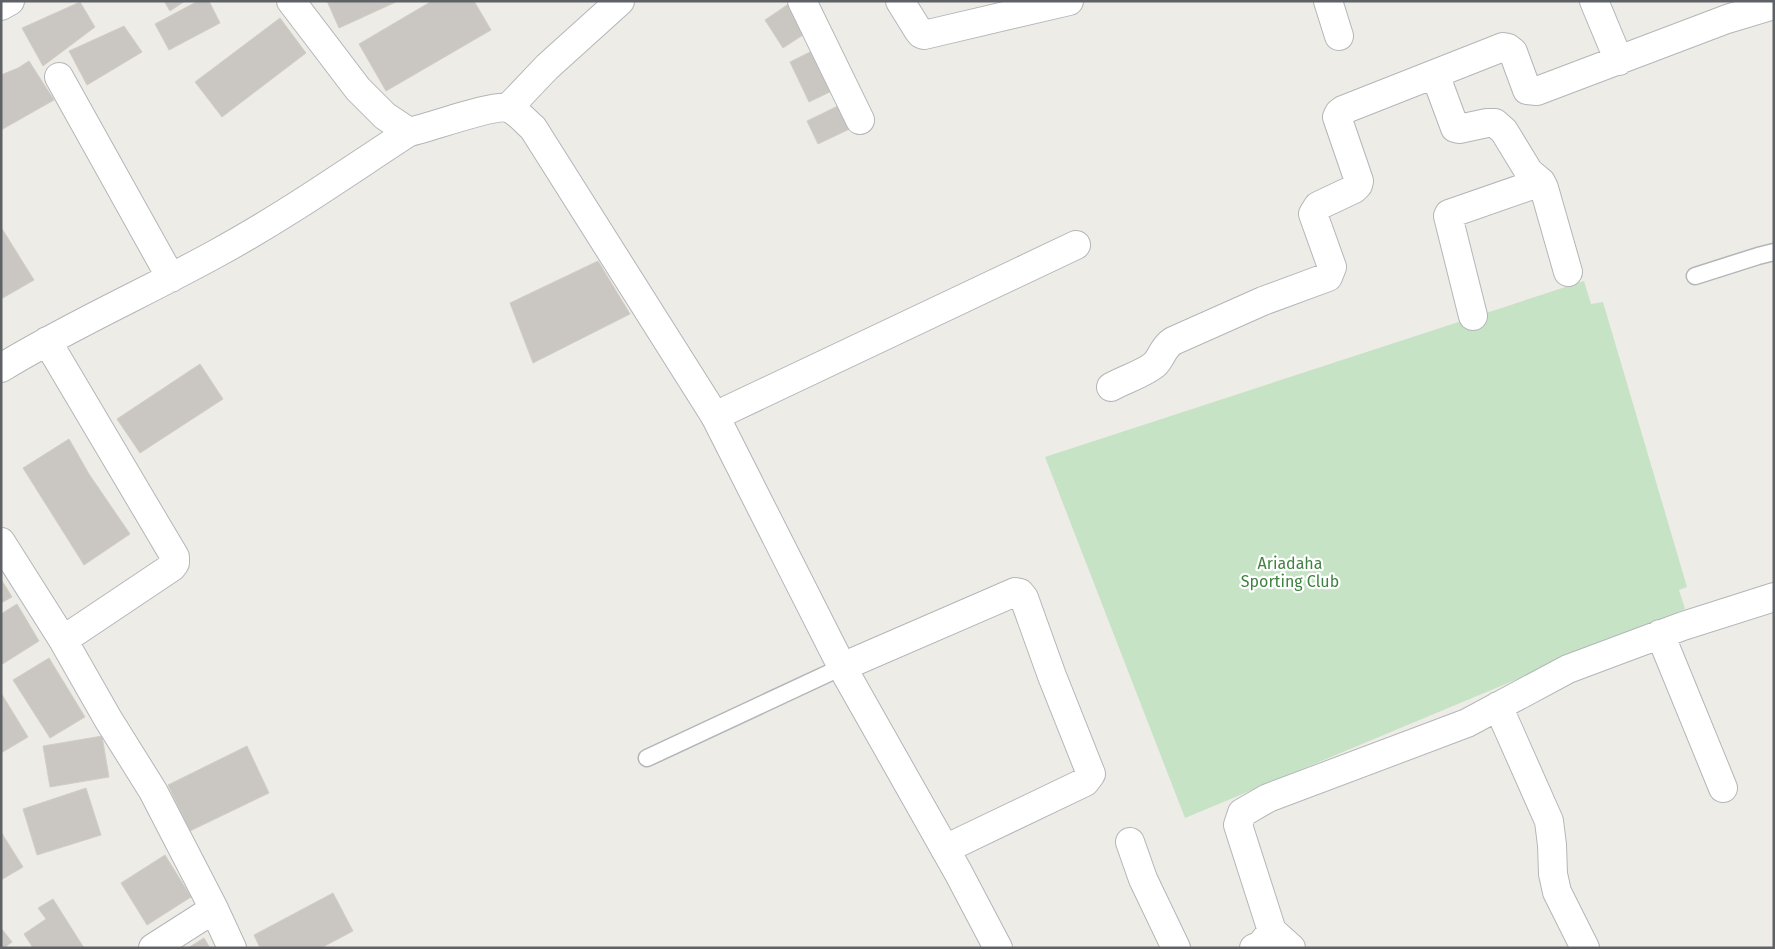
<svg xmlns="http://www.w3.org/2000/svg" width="1775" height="949" viewBox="0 0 1775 949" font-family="'Fira Sans',sans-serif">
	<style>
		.green { fill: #c6e3c5 }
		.building { fill: #cac7c2; stroke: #d2cec5 }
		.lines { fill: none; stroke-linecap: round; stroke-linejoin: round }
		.lane-casing { stroke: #b3b6b9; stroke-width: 19 }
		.street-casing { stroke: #b3b6b9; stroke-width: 30 }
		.secondary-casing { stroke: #b2b5b9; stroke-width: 30 }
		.lane { stroke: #fff; stroke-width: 16 }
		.street { stroke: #fff; stroke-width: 28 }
		.secondary { stroke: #fff; stroke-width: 28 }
		.labels { text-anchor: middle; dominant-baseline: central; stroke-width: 4.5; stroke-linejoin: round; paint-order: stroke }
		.park-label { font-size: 16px; fill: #3f8240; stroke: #fff }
	</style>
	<rect width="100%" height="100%" fill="#eeece6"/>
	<!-- green -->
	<path class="green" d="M1584,281L1591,304L1603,302L1687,587L1679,590L1685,609L1185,818L1045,457Z"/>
	<!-- building -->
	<path class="building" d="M164,1H185L170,11Z
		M198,1H209L220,23L169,50L155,24Z
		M327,1H398L339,28Z
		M432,1H474L491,30L386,91L359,44Z
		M80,2L95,27L43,66L22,28Z
		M790,3L809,31L783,48L765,20Z
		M280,18L306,53L222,117L195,82Z
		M124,26L142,52L87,85L69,51Z
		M818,48L838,88L809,102L790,62Z
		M29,61L54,100L1,130V75L18,68Z
		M844,103L856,126L818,144L807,121Z
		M1,227L34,280L1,299Z
		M598,261L630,314L533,363L510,303Z
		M200,364L223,399L140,453L117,419Z
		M69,439L89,474L130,534L84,565L23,468Z
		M1,579L12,597L1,603Z
		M17,604L39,641L1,665V614Z
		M49,658L85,717L50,738L13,680Z
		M1,693L28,737L1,753Z
		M102,736L109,777L50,787L43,746Z
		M247,746L269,793L190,831L168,785Z
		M86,788L101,835L37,855L23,809Z
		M1,832L23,867L1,880Z
		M165,855L191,897L147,925L121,883Z
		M333,893L353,931L321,948H260L254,935Z
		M53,899L84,948H33L24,934L46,919L38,908Z
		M1,928L12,942L4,948H1Z
		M204,938L210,948H188Z"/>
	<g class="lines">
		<defs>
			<path id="lane" d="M1695,276L1758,256L1774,252
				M647,758L842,667"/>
			<path id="street" d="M802,1L860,120
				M900,1L918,30L921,34L924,35L1069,1
				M1328,1L1339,36
				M1594,1L1619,61
				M1,6L10,1
				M1435,74L1455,128L1459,129L1487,123H1495L1504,131L1529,172L1541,182L1544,188L1568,272
				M59,77L171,278
				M508,108L547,67L620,1
				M1473,316L1448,216L1449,214L1541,182
				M47,341L175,557V563L172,567L63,640
				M1,368C71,325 147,292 219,252C285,216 346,173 409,132
				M1111,387C1123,380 1143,374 1154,365C1162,358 1162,348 1173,341L1263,301L1328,277L1332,267L1313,214L1318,206L1354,189L1358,185L1359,181L1337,117L1339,113L1343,110L1503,47L1508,48L1513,52L1527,90L1537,91L1727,19L1774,5
				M715,416L1076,245
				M1,542L63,640L108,719L153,791L214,909L153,948
				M1660,634L1723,788
				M842,667L1015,592L1020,593L1024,598L1052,676L1091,774L1085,782L945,849
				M1498,706L1549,821L1552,845L1553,874L1557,892L1585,948
				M1130,842L1143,879L1176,948
				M214,909L232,948
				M1272,931L1291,948
				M1254,948L1261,945L1272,931L1238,825L1242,813L1268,798L1467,723L1568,669L1683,626L1774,597"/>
			<path id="secondary" d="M291,1L358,89L385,116L409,132C429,128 493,104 508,108C517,111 526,122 533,128L715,416L842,667L958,872L998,948"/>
		</defs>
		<!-- lane casing -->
		<use href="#lane" class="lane-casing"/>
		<!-- street casing -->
		<use href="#street" class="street-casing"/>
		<!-- secondary casing -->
		<use href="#secondary" class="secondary-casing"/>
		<!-- lane -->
		<use href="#lane" class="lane"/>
		<!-- street -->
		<use href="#street" class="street"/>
		<!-- secondary -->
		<use href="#secondary" class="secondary"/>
	</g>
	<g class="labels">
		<!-- park labels -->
		<g class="park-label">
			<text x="1290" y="563">Ariadaha<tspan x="1290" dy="18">Sporting Club</tspan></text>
		</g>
	</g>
	<!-- border -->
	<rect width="1775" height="949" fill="none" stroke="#5e6165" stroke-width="5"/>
</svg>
